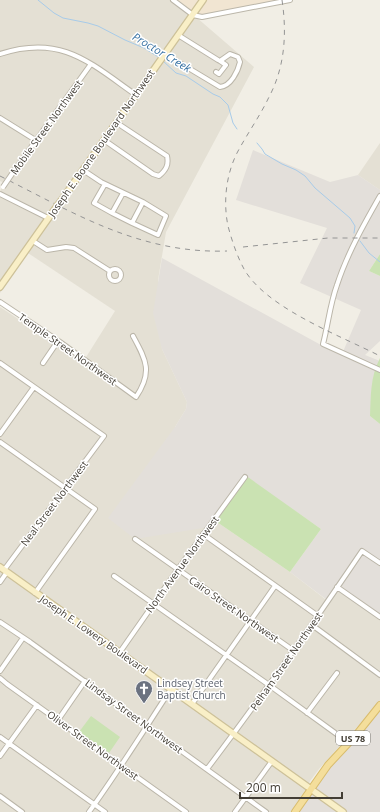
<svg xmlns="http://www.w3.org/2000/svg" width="380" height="812" viewBox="0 0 380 812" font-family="'Open Sans',sans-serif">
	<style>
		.residential { fill: #e4e0d4 }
		.commercial { fill: #f1e5d2 }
		.industrial { fill: #e3dfda }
		.green { fill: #cae2b2 }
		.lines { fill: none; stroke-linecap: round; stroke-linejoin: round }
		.stream { stroke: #a7cbe9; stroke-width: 1 }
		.street-casing { stroke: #bbb6a9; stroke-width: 6 }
		.secondary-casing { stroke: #cdc199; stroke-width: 8 }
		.primary-casing { stroke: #d8bc6d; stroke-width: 8 }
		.street { stroke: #fff; stroke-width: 4 }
		.secondary { stroke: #f9efc7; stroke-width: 5.5 }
		.primary { stroke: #f4de9b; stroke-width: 6 }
		.rail { stroke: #949494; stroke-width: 1; stroke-dasharray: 5 5; stroke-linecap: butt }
		.street-bridge-casing { stroke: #bbb6a9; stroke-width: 6; stroke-linecap: butt }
		.secondary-bridge-casing { stroke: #cdc199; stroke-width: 8; stroke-linecap: butt }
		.street-bridge { stroke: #fff; stroke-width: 4 }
		.secondary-bridge { stroke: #f9efc7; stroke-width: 5.5 }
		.labels { text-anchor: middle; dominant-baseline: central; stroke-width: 3; stroke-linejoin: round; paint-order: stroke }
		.shield { fill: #fff; stroke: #7b7872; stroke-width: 1 }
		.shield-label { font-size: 9px; font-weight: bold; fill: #433e35 }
		.street-label { font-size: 10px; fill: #433e35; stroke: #fff }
		.worship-label { font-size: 10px; fill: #5b616d; stroke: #fff; text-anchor: start }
		.water-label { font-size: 11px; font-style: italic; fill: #3973a4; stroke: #fff }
	</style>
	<rect width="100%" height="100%" fill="#f1eee5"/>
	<!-- residential -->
	<path class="residential" d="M0,0H173L196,17L254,67L166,232L158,280L162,349L187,402L186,409L175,427L214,520L290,572L329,602L338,590L380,620V700L369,714L319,769L310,781L306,792L292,812H0V307L83,362L115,311L28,253L0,293V191L4,183L0,181Z
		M380,143V190L358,175Z"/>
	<!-- commercial -->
	<path class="commercial" d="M173,0H279L278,2L196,17Z"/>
	<!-- industrial -->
	<path class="industrial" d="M253,150L330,182L358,175L380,190V254L369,271L380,276V341L365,355L380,361L370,416L380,424V614L338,584L327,600L290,572L321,529L245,476L209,527L135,539L108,518L175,427L186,409L187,402L162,349L153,313L162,258L321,345L342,354L361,310L300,283L327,228L236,200Z
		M380,710V812H299L330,767L355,741Z"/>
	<!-- green -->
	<path class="green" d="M380,254V276L369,271Z
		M380,358V424L370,416C371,396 370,377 380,358Z
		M245,475L321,529L290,572L214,520Z
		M91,716L120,737L109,753L79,732Z"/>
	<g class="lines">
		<!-- stream -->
		<path class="stream" d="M38,0L54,13L63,18L88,23L98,26L125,40L144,48L160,58
			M162,60L176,73L186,76L213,94L220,97L228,105L233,123L237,129
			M257,143L262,149L265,154L282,164L296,170L305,176L315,188L350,218L355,226L354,233
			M360,241L369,253L380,262"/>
		<defs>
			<path id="street" d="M173,0L193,15L202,17L290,0
				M0,54C61,34 89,62 136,95
				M165,54L220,87C231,86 238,71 240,62L238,57L230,54L220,61L218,60L178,35
				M216,72L219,74L226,65L220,61
				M0,118L37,141
				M104,140L153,174L159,176C166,170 169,165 167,156L117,123
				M83,170L101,182L143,202L166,216L158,235L132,223
				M14,171L91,64
				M105,184L94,203L112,213L123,193
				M0,194L48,218
				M380,196C364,224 347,254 337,285C330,304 328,325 323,344L380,370
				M112,213L132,223L143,202
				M33,241L47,250L66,247L74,248L110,271
				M109 275a6 6 0 1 1 12 0a6 6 0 1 1-12 0Z
				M0,302L60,342L136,397C153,372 146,360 133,336
				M0,363L104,436L4,570
				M43,363L58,341
				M0,434L34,387
				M0,442L95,509L35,593
				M203,534L318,616
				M135,539L294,651
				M114,576L269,685L349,743
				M0,582L7,572
				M337,587L380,617
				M0,622L30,642L266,812
				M312,625L380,675
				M120,652L178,569L245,477
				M0,671L23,638
				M0,678L7,684L186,812
				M192,704L275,586
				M307,713L337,673
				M58,720L85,681
				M0,737L105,812
				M0,756L37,705
				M207,769C261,698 312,625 362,551L380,563
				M0,796L22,812
				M89,812C118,772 144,730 171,689
				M235,812L272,761"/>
			<path id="secondary" d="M61,201L203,0
				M0,287L57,206
				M0,567L343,812"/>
			<path id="primary" d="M295,812L328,765L356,735L380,705"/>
		</defs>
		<!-- street casing -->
		<use href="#street" class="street-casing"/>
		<!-- secondary casing -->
		<use href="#secondary" class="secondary-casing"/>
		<!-- primary casing -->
		<use href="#primary" class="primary-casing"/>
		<!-- street -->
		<use href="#street" class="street"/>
		<!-- secondary -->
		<use href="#secondary" class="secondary"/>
		<!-- primary -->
		<use href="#primary" class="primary"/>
		<!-- rail -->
		<path class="rail" d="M282,0C287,33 285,67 269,97C260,116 247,134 237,153C226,175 223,202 228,226C232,241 237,256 244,269C266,308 341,336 380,356
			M0,176C74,213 140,254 227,251
			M243,247L328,238H380"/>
		<defs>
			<path id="street-bridge" d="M3,187L14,171"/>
			<path id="secondary-bridge" d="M57,206L61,201"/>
		</defs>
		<!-- street-bridge casing -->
		<use href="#street-bridge" class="street-bridge-casing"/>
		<!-- secondary-bridge casing -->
		<use href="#secondary-bridge" class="secondary-bridge-casing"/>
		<!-- street-bridge -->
		<use href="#street-bridge" class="street-bridge"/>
		<!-- secondary-bridge -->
		<use href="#secondary-bridge" class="secondary-bridge"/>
	</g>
	<!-- icons -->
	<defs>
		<symbol id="church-pin" viewBox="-11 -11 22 30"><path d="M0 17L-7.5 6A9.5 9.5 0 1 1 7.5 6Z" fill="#6b7280" stroke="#fff"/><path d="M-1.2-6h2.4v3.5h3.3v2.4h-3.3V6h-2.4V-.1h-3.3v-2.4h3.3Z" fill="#fff"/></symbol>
	</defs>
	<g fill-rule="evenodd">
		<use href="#church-pin" x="134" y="679" width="20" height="27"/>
	</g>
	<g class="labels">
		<!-- shield labels -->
		<rect class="shield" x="336" y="731" width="34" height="14" rx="3"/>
		<g class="shield-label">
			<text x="353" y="738">US 78</text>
		</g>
		<!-- street labels -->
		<g class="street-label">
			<text transform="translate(46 127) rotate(-54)">Mobile Street Northwest</text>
			<text transform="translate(101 143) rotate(-55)">Joseph E. Boone Boulevard Northwest</text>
			<text transform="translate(68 349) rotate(35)">Temple Street Northwest</text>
			<text transform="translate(54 503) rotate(-53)">Neal Street Northwest</text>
			<text transform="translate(182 564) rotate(-54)">North Avenue Northwest</text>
			<text transform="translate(234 609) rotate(35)">Cairo Street Northwest</text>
			<text transform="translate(94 634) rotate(35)">Joseph E. Lowery Boulevard</text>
			<text transform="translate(286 661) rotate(-55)">Pelham Street Northwest</text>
			<text transform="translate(134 716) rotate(36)">Lindsay Street Northwest</text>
			<text transform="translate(93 745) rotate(36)">Oliver Street Northwest</text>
		</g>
		<!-- worship labels -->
		<g class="worship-label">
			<text x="157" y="683">Lindsey Street<tspan x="157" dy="12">Baptist Church</tspan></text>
		</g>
		<!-- water labels -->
		<g class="water-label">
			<text transform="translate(162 52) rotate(31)">Proctor Creek</text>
		</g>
	</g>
	<!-- scale -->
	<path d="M240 792v6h102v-6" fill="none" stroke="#433e35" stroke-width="2"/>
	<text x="246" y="792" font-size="12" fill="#433e35" stroke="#ffffff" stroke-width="3" paint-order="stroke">200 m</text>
</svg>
